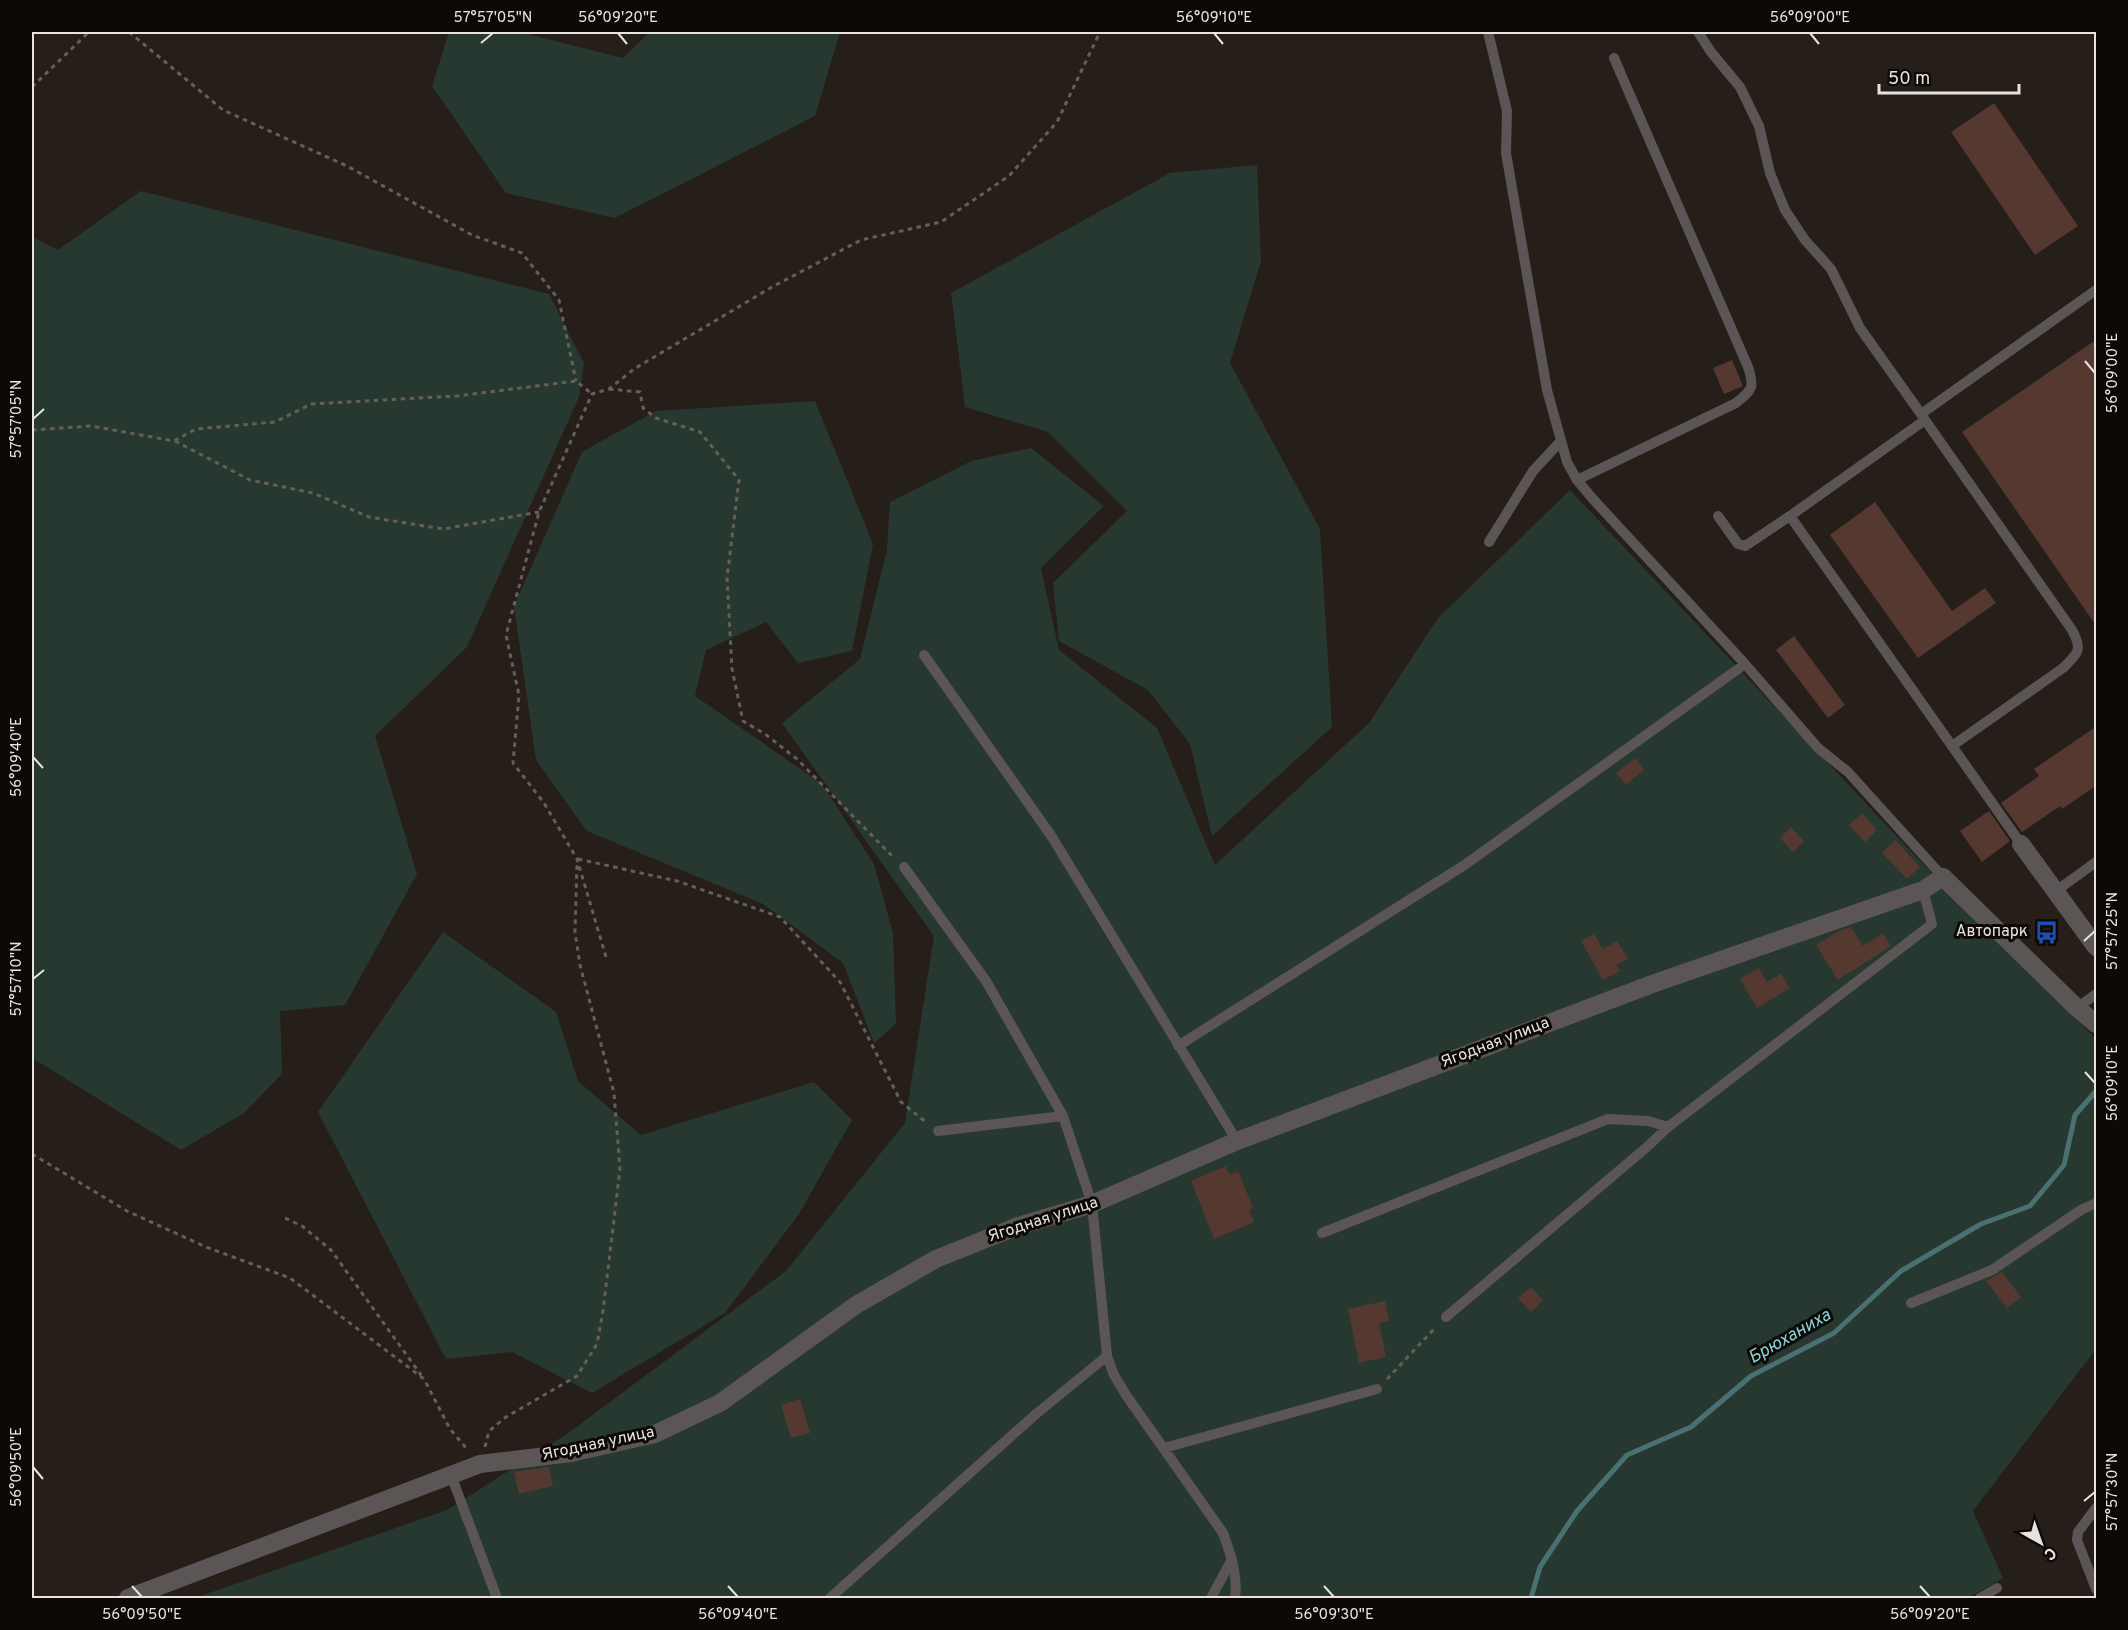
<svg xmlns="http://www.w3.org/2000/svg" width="2128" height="1630" viewBox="0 0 2128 1630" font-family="Overpass,sans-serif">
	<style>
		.green { fill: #273830 }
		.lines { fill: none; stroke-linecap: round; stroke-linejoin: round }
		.stream { stroke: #4a7172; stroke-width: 5 }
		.building { fill: #553931 }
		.path { stroke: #655e59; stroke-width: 3; stroke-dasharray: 4.5 4.5; stroke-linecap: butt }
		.lane { stroke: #5b5655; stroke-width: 10 }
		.street { stroke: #5b5655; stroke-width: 18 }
		.ticks { fill: none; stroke: #e8e3df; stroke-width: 2 }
		.labels { text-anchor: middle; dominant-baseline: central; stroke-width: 6; stroke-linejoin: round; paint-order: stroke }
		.poi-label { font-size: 16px; fill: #e8e3df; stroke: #0c0907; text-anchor: end }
		.street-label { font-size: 16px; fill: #e8e3df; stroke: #0c0907 }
		.water-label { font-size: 18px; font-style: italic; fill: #8bd4d7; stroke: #0c0907 }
		.neatline { fill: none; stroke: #e8e3df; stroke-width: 2 }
		.ticks-label { font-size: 15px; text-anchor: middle; fill: #e8e3df }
	</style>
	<rect width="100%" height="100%" fill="#261e19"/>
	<!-- green -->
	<path class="green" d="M449,32H519L623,58L650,32H840L815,116L615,218L506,193L432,86Z
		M1257,165L1261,261L1230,363L1320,529L1332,727L1212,836L1190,744L1148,690L1059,641L1053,583L1127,511L1048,432L965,407L951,293L1170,173Z
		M141,191L549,294L584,363L579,397L467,647L375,736L417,874L345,1005L280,1011L282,1074L244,1113L181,1150L32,1058V237L58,250Z
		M815,401L873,544L852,651L798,663L766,622L706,650L695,696L822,784L874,864L893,933L896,1024L874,1043L843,963L763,904L587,831L536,760L514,606L582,452L656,411Z
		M1031,448L1104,506L1041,568L1059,650L1157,728L1215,865L1369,723L1438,618L1570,490L1929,870L2096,1039V1349L1973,1511L2003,1578L1968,1598H195L447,1510L567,1434L786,1271L905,1123L934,936L782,723L860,659L887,550L890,502L971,461Z
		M443,932L556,1012L578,1081L641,1135L814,1082L852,1120L799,1214L725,1313L592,1393L512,1352L446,1359L318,1112Z"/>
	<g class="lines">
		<!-- stream -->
		<path class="stream" d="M1531,1598L1540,1567L1577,1511L1627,1455L1691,1427L1751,1376L1834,1333L1901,1271L1981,1224L2030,1206L2064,1165L2075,1115L2096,1091"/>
	</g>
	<!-- building -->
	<path class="building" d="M1994,103L2078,226L2035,255L1951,132Z
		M2097,339V627L1962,432Z
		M1732,360L1743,386L1724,394L1713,368Z
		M1875,502L1952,611L1985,588L1996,603L1918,658L1830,535Z
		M1794,636L1845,705L1828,718L1776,650Z
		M2097,726V785L2062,809L2060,806L2022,832L2001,803L2039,776L2034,769Z
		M1635,758L1644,770L1626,785L1616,773Z
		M1989,811L2010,841L1982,862L1960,831Z
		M1862,813L1877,830L1865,842L1849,825Z
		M1791,827L1804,841L1793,852L1780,838Z
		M1895,840L1920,867L1907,879L1882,853Z
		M1851,927L1863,946L1883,933L1891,946L1838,980L1816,945L1839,931Z
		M1594,934L1603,949L1617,941L1628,959L1616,965L1620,971L1603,980L1581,941Z
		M1759,968L1767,982L1781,974L1790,988L1757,1008L1740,979Z
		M1226,1166L1230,1175L1238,1171L1253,1208L1249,1210L1254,1222L1214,1239L1191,1181Z
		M2002,1272L2021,1297L2007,1308L1986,1281Z
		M1531,1287L1543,1300L1531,1312L1518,1298Z
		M1385,1301L1389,1321L1379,1323L1386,1357L1359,1363L1348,1309Z
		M800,1399L810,1433L791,1438L781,1405Z
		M549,1467L553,1486L519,1494L514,1472Z"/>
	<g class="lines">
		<!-- path -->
		<path class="path" d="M129,32L223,110L347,166L472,235L522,253L559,300L576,381
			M32,87L89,32
			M609,389L640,392L643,408L656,418L700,432L739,480L727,578L732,669L743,721L765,734L797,759L894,858
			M32,430L91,426L174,441L196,429L275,422L311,404L457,396L576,381L592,394
			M175,441L250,480L313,493L369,517L443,529L539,512
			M578,859L677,881L780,917L840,982L901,1102L927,1123
			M606,957L577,859L544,803L513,763L519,695L506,635L539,512L592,394L609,389L634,369L772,287L861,240L941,222L1009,176L1057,122L1100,32
			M32,1154L127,1211L206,1247L290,1278L424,1379L450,1429L467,1449
			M285,1218L302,1226L331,1250L421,1375
			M1387,1379L1436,1327
			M485,1447L489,1431L506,1417L577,1376L597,1344L603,1311L620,1169L614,1093L580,965L575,932L577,864"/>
		<!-- lane -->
		<path class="lane" d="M1488,32L1507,111L1506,153L1547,390L1567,462L1577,480L1592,498L1745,664L1818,748L1848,772L1943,877
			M1698,32L1711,52L1740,87L1759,126L1770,173L1785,210L1805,240L1831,269L1860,328L1921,414
			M1925,420L2072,630C2083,650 2078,653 2063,668L1952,746
			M1577,480L1736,403C1752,390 1755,388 1748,367L1614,58
			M1718,516L1738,544L1745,546L1790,516
			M1489,542L1533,471L1560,442
			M924,655L1052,837L1237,1141
			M2021,844L1790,516L1925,420L1921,414L2096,290
			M904,867L986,981L1063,1116L1092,1204L1107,1356L1114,1375L1126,1395L1223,1533C1231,1555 1238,1575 1235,1598
			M2056,891L2096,862
			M2077,1008L2096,994
			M1178,1046L1466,864L1745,664
			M938,1131L1063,1116
			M1322,1233L1608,1119L1648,1121L1668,1127
			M1911,1303L1992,1270L2081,1210L2096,1203
			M1446,1317L1647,1147L1668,1127L1932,924L1923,890
			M1164,1448L1377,1389
			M451,1475L497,1598
			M2096,1508L2078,1532L2077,1540L2096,1589
			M830,1598L1036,1414L1107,1356
			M1211,1598L1232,1559
			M1980,1598L1997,1588"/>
		<!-- street -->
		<path class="street" d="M2021,844L2096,947
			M128,1598L480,1464L571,1453L655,1434L720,1403L856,1305L936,1259L1018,1226L1092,1204L1237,1141L1655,983L1923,890L1943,877L2077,1008L2096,1024"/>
	</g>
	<!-- ticks -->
	<path class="ticks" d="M618,33L627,44M1214,33L1223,44M1810,33L1819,44M481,43L493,33M2085,361L2095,373M33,419L44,409M33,757L43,768M2084,941L2095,931M33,979L44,970M2085,1072L2095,1083M33,1467L43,1479M2084,1501L2095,1492M132,1586L142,1597M728,1586L738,1597M1324,1586L1334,1597M1920,1586L1930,1597"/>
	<!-- icons -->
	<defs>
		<symbol id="bus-bare" viewBox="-9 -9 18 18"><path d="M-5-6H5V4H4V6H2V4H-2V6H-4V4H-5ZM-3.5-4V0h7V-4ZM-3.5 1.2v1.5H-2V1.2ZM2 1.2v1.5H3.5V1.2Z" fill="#1a4fb4" stroke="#0c0907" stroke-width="2.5" paint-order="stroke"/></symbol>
	</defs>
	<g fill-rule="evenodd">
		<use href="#bus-bare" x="2030" y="916" width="33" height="33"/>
	</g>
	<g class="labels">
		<!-- poi labels -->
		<g class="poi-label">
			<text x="2028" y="932">Автопарк</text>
		</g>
		<!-- street labels -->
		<g class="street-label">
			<text transform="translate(1495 1043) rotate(-21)">Ягодная улица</text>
			<text transform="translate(1043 1220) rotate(-18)">Ягодная улица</text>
			<text transform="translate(598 1444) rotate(-12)">Ягодная улица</text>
		</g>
		<!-- water labels -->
		<g class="water-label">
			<text transform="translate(1790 1337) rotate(-30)">Брюханиха</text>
		</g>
	</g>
	<!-- border -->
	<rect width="2128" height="1630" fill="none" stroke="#0c0907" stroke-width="66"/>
	<!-- north arrow -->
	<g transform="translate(2041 1543) rotate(140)" stroke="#0c0907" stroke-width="4.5" paint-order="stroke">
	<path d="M0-4.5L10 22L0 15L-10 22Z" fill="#e8e3df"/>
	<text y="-9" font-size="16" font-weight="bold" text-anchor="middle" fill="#e8e3df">С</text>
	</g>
	<!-- scale -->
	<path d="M1879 84v9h140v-9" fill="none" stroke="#e8e3df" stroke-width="3"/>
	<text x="1888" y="84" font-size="18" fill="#e8e3df" stroke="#0c0907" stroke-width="4.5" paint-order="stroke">50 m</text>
	<rect x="33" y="33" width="2062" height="1564" class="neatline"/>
	<g class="ticks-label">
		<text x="493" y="22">57°57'05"N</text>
		<text x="618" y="22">56°09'20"E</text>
		<text x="1214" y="22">56°09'10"E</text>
		<text x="1810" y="22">56°09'00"E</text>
		<text transform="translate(2112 373) rotate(-90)" y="5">56°09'00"E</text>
		<text transform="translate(16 419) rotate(-90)" y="5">57°57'05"N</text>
		<text transform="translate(16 757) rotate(-90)" y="5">56°09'40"E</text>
		<text transform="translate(2112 931) rotate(-90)" y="5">57°57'25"N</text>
		<text transform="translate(16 979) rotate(-90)" y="5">57°57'10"N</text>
		<text transform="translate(2112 1083) rotate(-90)" y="5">56°09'10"E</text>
		<text transform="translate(16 1467) rotate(-90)" y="5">56°09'50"E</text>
		<text transform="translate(2112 1492) rotate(-90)" y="5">57°57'30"N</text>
		<text x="142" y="1619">56°09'50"E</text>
		<text x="738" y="1619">56°09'40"E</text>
		<text x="1334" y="1619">56°09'30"E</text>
		<text x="1930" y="1619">56°09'20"E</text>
	</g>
</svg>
